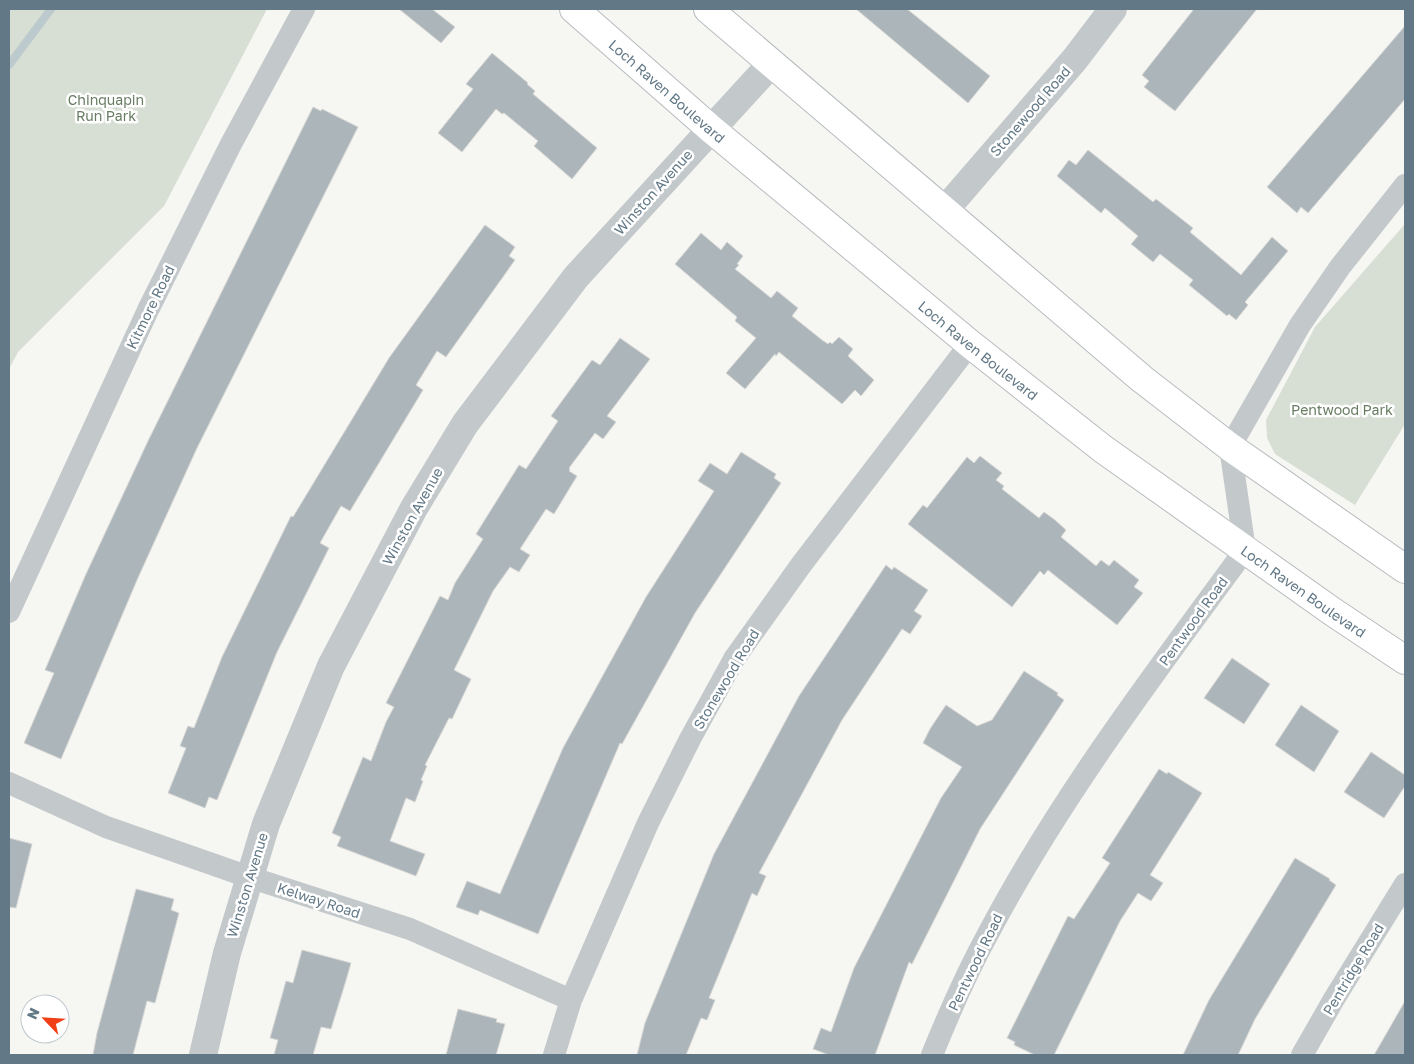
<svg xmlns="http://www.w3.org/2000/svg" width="1414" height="1064" viewBox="0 0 1414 1064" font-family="'Golos Text',sans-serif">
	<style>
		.green { fill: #d7ded3 }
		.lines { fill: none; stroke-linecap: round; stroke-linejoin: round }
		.stream { stroke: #bcc9cd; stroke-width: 8 }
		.building { fill: #abb5ba; stroke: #d7d7d5 }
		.primary-casing { stroke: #b6bbbe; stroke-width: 30 }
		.minor { stroke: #c3c8cb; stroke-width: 22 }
		.tertiary { stroke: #c3c8cb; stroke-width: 28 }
		.primary { stroke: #fff; stroke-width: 28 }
		.labels { text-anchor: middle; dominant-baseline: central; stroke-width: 5; stroke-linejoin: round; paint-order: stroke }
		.street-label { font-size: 14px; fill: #627886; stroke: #fff }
		.park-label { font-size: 14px; fill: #687c62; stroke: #fff }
	</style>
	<rect width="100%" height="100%" fill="#f6f6f2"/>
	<!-- green -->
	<path class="green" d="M9,9H267L164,206L18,352L9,369Z
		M1405,224V424L1355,505L1275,454L1267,438L1266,420L1315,327Z"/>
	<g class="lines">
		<!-- stream -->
		<path class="stream" d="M9,65L51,9"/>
	</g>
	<!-- building -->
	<path class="building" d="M399,9H432L455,27L441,43Z
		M856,9H907L990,76L968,103Z
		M1194,9H1257L1175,111L1144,87L1149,81L1142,75Z
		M1405,26V99L1308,213L1301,207L1297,213L1267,187Z
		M492,53L528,83L527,84L535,91L533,94L597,148L572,179L534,146L538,141L504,113L502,114L496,109L462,152L438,133L473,89L466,84Z
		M313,107L321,111L322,109L358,127L197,448L137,580L61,759L24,743L54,673L45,670L86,574L148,441Z
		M1088,150L1153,202L1156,199L1193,228L1190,232L1241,275L1272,237L1288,251L1245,302L1248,305L1236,320L1229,314L1227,316L1189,285L1193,280L1160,254L1153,262L1131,244L1138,236L1105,208L1101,213L1057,176L1069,160L1076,165Z
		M485,225L515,247L509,256L515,260L446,357L437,351L416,385L423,390L350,511L341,506L320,543L329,548L277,652L217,800L209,797L205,808L168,793L186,748L180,746L188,726L194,728L222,657L291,516L293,517L389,358Z
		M701,233L721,250L727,242L743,256L737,264L739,265L735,269L771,298L777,291L798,308L792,316L822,340L828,344L830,342L832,344L839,337L853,349L848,356L874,380L861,396L855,390L842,404L779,352L776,356L775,354L745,389L726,373L756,338L735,321L737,317L675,264Z
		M620,338L650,359L607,416L616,422L603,439L595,433L569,468L570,469L569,471L577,476L554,514L546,509L520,549L530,555L519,572L510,567L493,591L454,670L471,679L452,719L449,718L425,765L427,766L421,780L423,781L415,802L406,798L390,841L425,854L416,876L337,846L341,837L332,833L363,757L371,761L386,722L394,707L386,703L440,596L448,600L455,583L483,539L476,534L519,465L526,469L558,421L551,416L592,360L600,365Z
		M741,452L776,474L774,478L781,483L695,613L622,744L620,743L538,934L480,910L478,915L456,907L467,881L500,894L563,748L646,597L714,491L698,481L710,463L727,474Z
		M980,456L1002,473L996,480L1004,486L1002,489L1039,518L1044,512L1055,520L1066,530L1061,537L1096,566L1101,560L1109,566L1114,560L1139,580L1134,587L1143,593L1117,625L1048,570L1044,575L1040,571L1012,607L908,524L923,505L927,508L967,457L974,463Z
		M886,565L892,570L894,567L928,590L914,611L922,616L910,634L902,629L842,720L759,873L766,876L757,896L752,893L709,998L715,1000L707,1020L701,1018L686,1055H637L645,1023L714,854L799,696Z
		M1232,658L1270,684L1244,724L1204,698Z
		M1024,671L1058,693L1057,695L1064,700L980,829L912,964L909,962L875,1055H829L813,1049L821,1028L831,1032L854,968L941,798L962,767L923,743L930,729L946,705L977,726L992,720Z
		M1301,705L1339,731L1314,772L1275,745Z
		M1371,752L1405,775V786L1384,818L1344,792Z
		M1159,769L1167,774L1168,772L1202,793L1150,875L1163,883L1151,901L1138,893L1120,921L1054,1055H1035L1014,1045L1015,1042L1007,1038L1068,916L1074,919L1110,863L1102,858Z
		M9,838L32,844L16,908L9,907Z
		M1295,858L1330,879L1329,880L1336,885L1255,1019L1238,1055H1183L1209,1000Z
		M136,889L174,899L171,910L179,913L155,1003L147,1001L133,1055H93L97,1033Z
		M302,950L351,963L344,987L331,1029L321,1027L313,1055H274L278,1040L270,1038L286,981L293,983Z
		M1405,1001V1055H1374L1385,1036Z
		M458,1009L497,1019L496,1022L505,1024L496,1055H446Z"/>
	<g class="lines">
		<defs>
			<g id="primary">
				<path id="s1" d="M574,9L711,129L970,344L1103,449L1333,612L1405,660"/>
				<path d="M708,9L1142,379L1230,447L1405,569"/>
			</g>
		</defs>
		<!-- primary casing -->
		<use href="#primary" class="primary-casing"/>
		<!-- minor -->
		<path class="minor" d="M9,612L148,310L231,144L304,9
			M9,783L106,827L249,877L410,929L571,1000
			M554,1055L571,1000L648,823L690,739L734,659L801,565L970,344
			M932,1055C949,1013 967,972 989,932C1061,796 1155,673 1245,550L1230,447L1300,325L1340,267L1405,185
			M1302,1055L1334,999L1405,884"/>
		<!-- tertiary -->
		<path class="tertiary" d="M944,211L1075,59L1113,9
			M203,1055L227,953L266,824L331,666L414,508L465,424L576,277L772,63"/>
		<!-- primary -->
		<use href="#primary" class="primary"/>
	</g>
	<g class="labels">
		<!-- street labels -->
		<g class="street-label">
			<text stroke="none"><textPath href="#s1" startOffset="124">Loch Raven Boulevard</textPath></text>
			<text transform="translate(1030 111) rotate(-49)">Stonewood Road</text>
			<text transform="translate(653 192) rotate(-48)">Winston Avenue</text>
			<text transform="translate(150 307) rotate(-64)">Kitmore Road</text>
			<text stroke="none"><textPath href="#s1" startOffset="529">Loch Raven Boulevard</textPath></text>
			<text transform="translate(412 516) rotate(-61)">Winston Avenue</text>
			<text stroke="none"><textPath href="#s1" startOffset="934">Loch Raven Boulevard</textPath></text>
			<text transform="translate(1193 621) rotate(-54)">Pentwood Road</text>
			<text transform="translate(726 679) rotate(-59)">Stonewood Road</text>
			<text transform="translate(247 885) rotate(-73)">Winston Avenue</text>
			<text transform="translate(319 900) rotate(18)">Kelway Road</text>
			<text transform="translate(975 962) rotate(-64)">Pentwood Road</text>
			<text transform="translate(1353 969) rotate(-59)">Pentridge Road</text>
		</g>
		<!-- park labels -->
		<g class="park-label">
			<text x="106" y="99">Chinquapin<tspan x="106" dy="16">Run Park</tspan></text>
			<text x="1342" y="409">Pentwood Park</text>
		</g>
	</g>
	<!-- border -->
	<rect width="1414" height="1064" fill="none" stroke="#627886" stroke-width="20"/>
	<!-- north arrow -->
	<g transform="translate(45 1019) rotate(295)"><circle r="24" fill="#ffffff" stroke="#c0c9cf"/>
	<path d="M0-4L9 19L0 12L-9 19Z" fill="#f13f17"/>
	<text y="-8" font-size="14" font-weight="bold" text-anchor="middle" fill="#627886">N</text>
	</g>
</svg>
